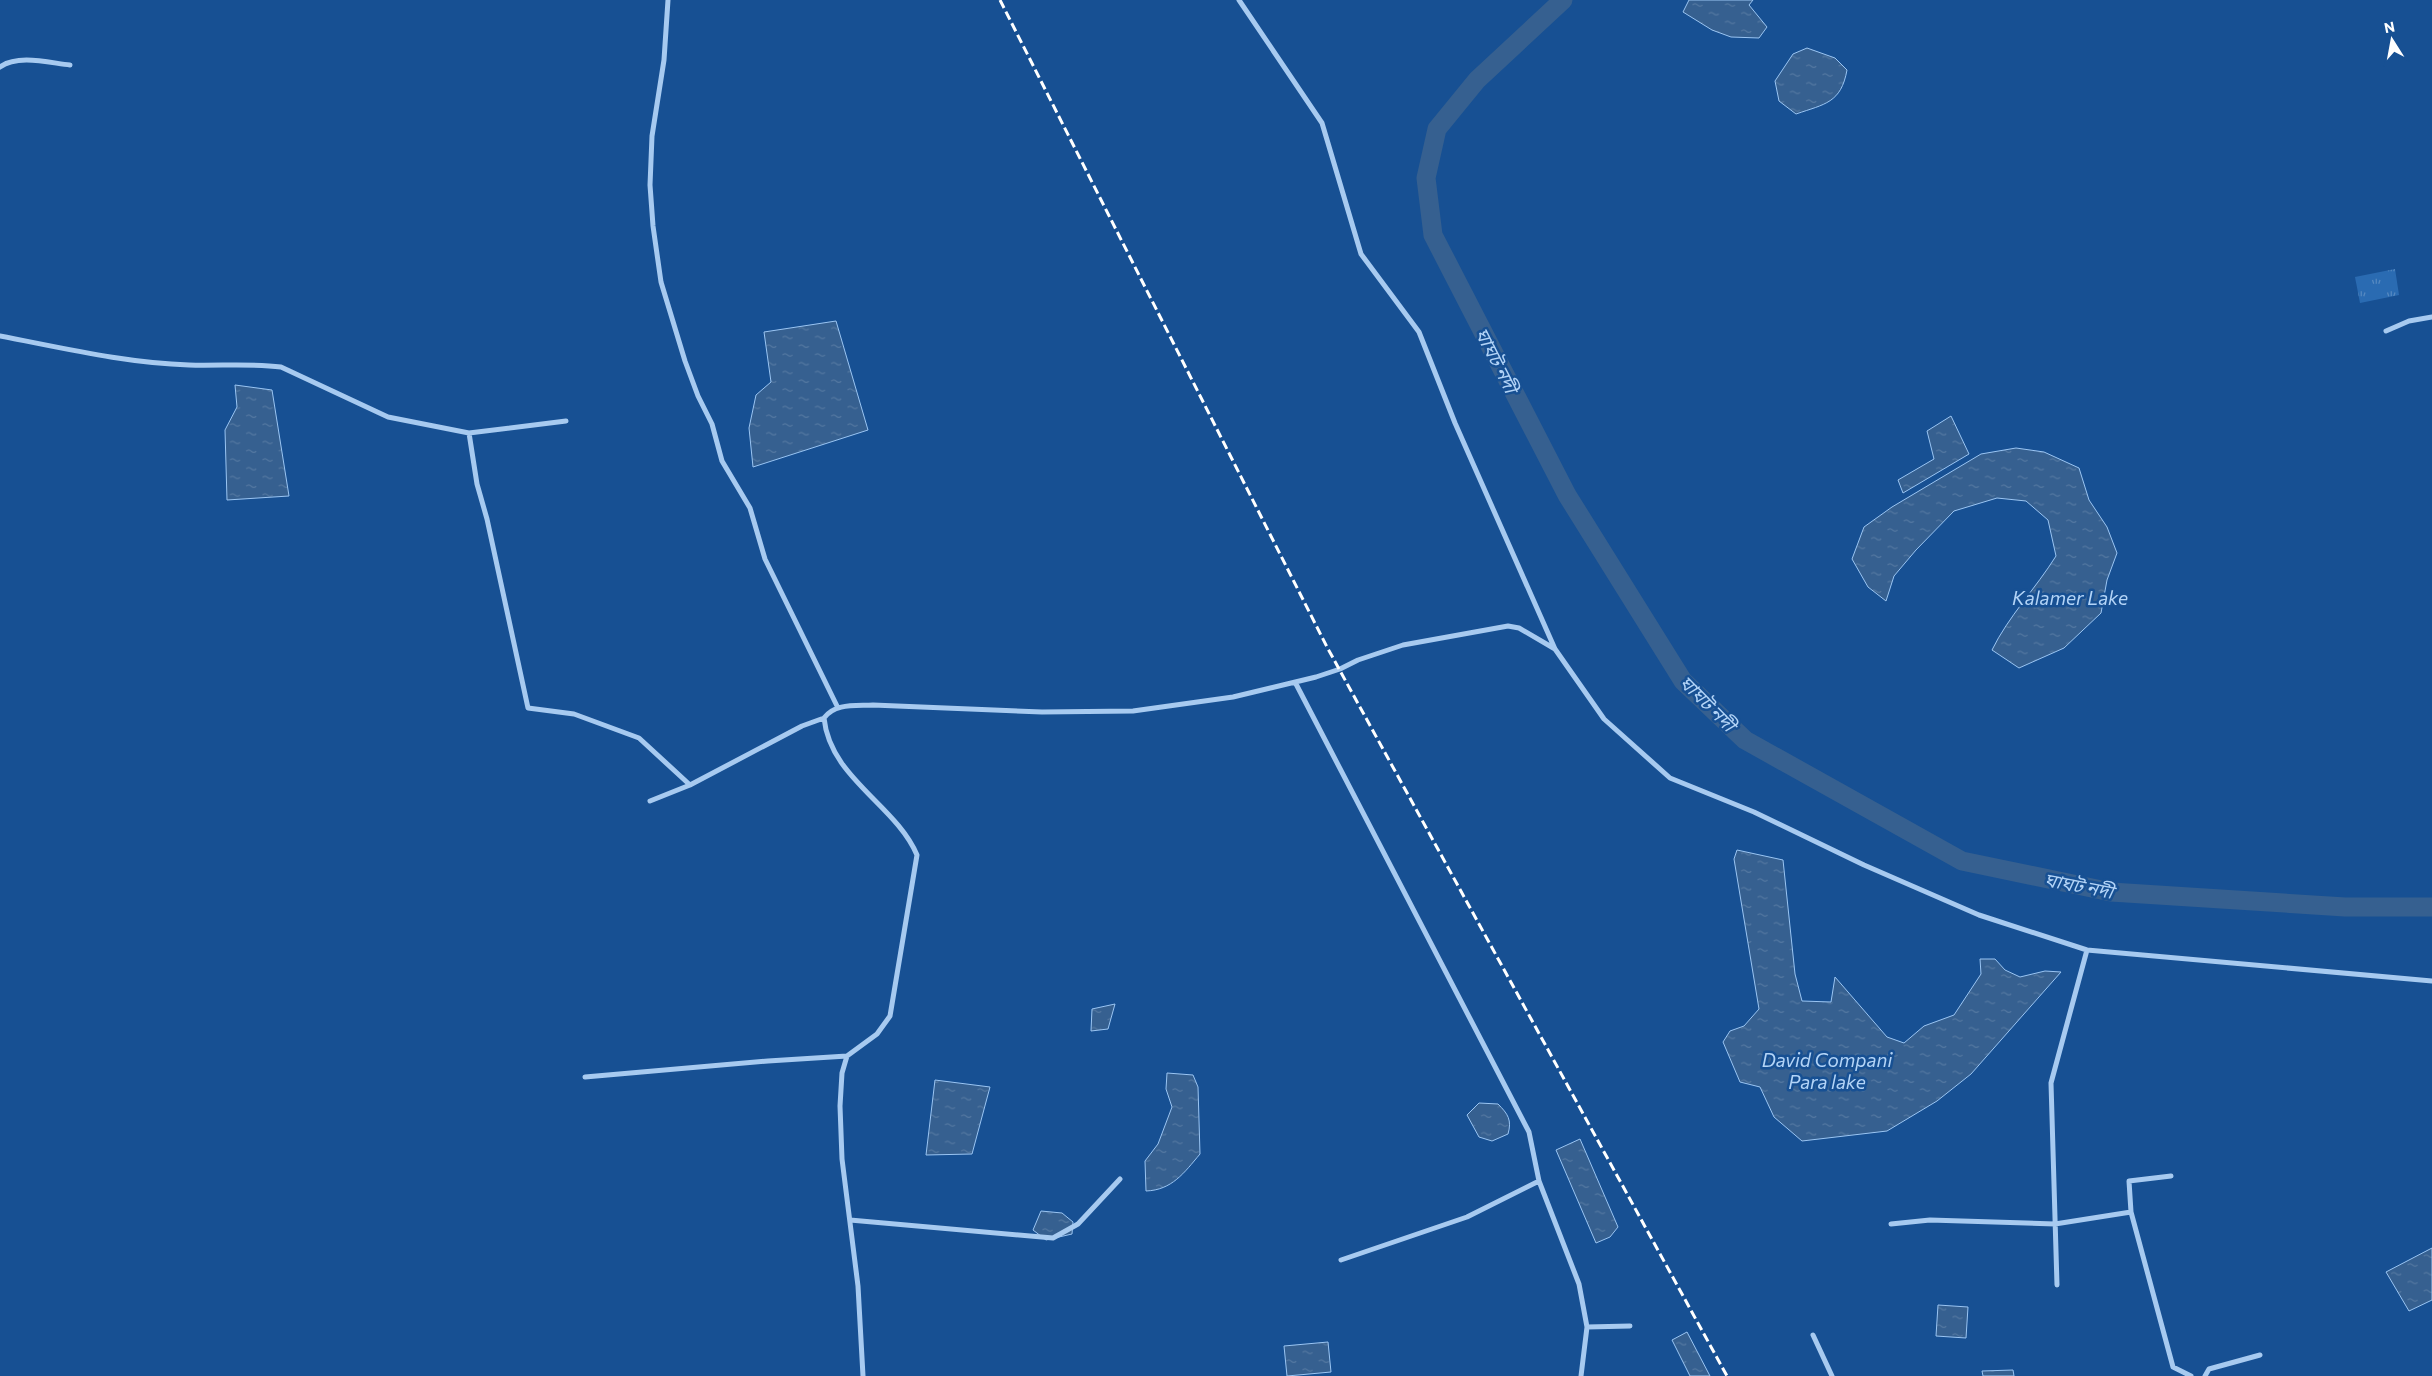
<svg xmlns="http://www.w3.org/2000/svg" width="2432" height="1376" viewBox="0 0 2432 1376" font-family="Commissioner,'Noto Sans Bengali',sans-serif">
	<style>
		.park { fill: url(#park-tufts) }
		.water { fill: url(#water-ripples); stroke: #9ac5f3 }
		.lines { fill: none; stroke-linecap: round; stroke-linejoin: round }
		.river { stroke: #366090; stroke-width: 19 }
		.minor { stroke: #a7caf0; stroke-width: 5 }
		.rail { stroke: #fff; stroke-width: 3; stroke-dasharray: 9 4; stroke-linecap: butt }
		.labels { text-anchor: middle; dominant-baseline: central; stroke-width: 5; stroke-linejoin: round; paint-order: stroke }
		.water-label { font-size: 19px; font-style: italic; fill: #b3d4f7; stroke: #175093 }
	</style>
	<defs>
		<pattern id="park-tufts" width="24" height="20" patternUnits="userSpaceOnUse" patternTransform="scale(1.25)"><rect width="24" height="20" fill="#2a6bb2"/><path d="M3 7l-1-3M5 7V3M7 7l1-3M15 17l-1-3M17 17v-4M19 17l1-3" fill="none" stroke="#5589c1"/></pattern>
		<pattern id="water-ripples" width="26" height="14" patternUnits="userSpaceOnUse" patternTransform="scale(1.25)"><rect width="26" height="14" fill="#366090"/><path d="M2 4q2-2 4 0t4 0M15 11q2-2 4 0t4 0" fill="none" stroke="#5478a1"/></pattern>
	</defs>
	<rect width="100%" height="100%" fill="#175093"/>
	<!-- park -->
	<path class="park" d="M2395,269L2399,295L2360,303L2355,277Z"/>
	<!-- water -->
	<path class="water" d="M1689,0H1753L1749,5L1767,27L1759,38L1731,37L1712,30L1683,12Z
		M1807,48L1835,58L1847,70C1841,103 1825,104 1796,114L1779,101L1775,81L1793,54Z
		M836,321L868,430L753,467L749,428L756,395L771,382L764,332Z
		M235,385L272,390L289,496L227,500L225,430L237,407Z
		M1951,416L1969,454L1903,493L1898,480L1934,459L1927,431Z
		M2016,448L2044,452L2079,468L2089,500L2107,527L2117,553L2107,580L2101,613L2064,648L2019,668L1992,650C2008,617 2036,588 2056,556L2048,520L2026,501L1997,498L1954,511L1916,550L1894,576L1886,601L1868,587L1852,559L1864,527L1892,507L1981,454Z
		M1737,850L1783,860L1795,974L1802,1001L1831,1002L1835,977L1887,1037L1904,1043L1924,1026L1954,1015L1981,974L1980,959H1995L2005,970L2020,977L2045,971L2061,972L1971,1074L1937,1101L1887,1131L1802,1141L1774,1117L1760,1087L1740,1082L1723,1042L1730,1031L1744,1026L1759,1009L1734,859Z
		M1115,1004L1108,1029L1091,1031L1092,1009Z
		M1167,1073L1193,1075L1198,1087L1200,1154C1184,1173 1172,1190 1146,1191L1145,1161L1158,1144L1172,1107L1166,1089Z
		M935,1080L990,1087L972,1154L926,1155Z
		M1479,1103L1498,1104C1508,1114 1512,1120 1508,1134L1492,1141L1479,1137L1467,1115Z
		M1580,1139L1618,1227L1610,1237L1596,1243L1556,1150Z
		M1041,1211L1062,1213L1073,1222L1072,1234L1046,1240L1033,1230Z
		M2432,1248V1300L2409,1311L2386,1272Z
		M1938,1305L1968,1307L1966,1338L1936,1336Z
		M1687,1332L1710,1376H1690L1672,1340Z
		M1328,1342L1331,1372L1287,1376L1284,1346Z
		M2013,1370L2014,1376H1983L1982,1371Z"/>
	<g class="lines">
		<!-- river -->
		<path class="river" d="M1563,0L1477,80L1437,129L1426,178L1433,235L1567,495L1683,681L1745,740L1962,861L2111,892L2345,907H2432"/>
		<!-- minor -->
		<path class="minor" d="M668,0L664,60L652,136L650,185L653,226L661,282L685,361L698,396L712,424L722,461L750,508L765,559L838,708
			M1239,0L1322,123L1361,254L1419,332L1455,423L1555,649L1604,719L1670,778L1754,812L1864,865L1979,915L2087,950L2432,981
			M0,67C18,54 50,63 70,65
			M2386,331L2409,321L2432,317
			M0,336C63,348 125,363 189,365C220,366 251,363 281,367L388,417L469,433L566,421
			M469,433L477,484L487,519L528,708L574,714L639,738L690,785L802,726L824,718
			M1295,682L1529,1132L1539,1181L1579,1284L1587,1327L1581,1376
			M650,801L690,785
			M585,1077L768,1061L847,1056
			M2171,1176L2129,1181L2131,1212L2173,1367L2191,1376
			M850,1220L1053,1238L1078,1224L1120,1179
			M1891,1224L1930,1220L2055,1224L2131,1212
			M1341,1260L1467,1217L1539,1181
			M2057,1285L2051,1083L2087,950
			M1587,1327L1630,1326
			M1813,1335L1832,1376
			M863,1376L858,1286L842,1159L840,1106L842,1073L847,1056L877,1034L890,1016L917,855C896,805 830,778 824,718C835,703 855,706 873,705L1042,712L1133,711L1233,697L1316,677L1340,669L1358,660L1403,645L1508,626L1519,628L1555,649
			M2205,1376L2209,1369L2260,1355"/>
		<!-- rail -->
		<path class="rail" d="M1000,0L1327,647L1727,1376"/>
	</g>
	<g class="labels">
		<!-- water labels -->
		<g class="water-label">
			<text transform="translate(1497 360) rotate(63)">ঘাঘট নদী</text>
			<text x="2070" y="597">Kalamer Lake</text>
			<text transform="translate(1708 703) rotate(45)">ঘাঘট নদী</text>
			<text transform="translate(2079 885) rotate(11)">ঘাঘট নদী</text>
			<text x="1827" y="1059">David Compani<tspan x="1827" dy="22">Para lake</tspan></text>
		</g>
	</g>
	<!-- north arrow -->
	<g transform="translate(2392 40) rotate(349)" stroke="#175093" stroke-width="4" paint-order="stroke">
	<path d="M0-4L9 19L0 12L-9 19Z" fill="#ffffff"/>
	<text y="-8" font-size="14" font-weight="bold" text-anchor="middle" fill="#ffffff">N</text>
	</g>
</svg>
